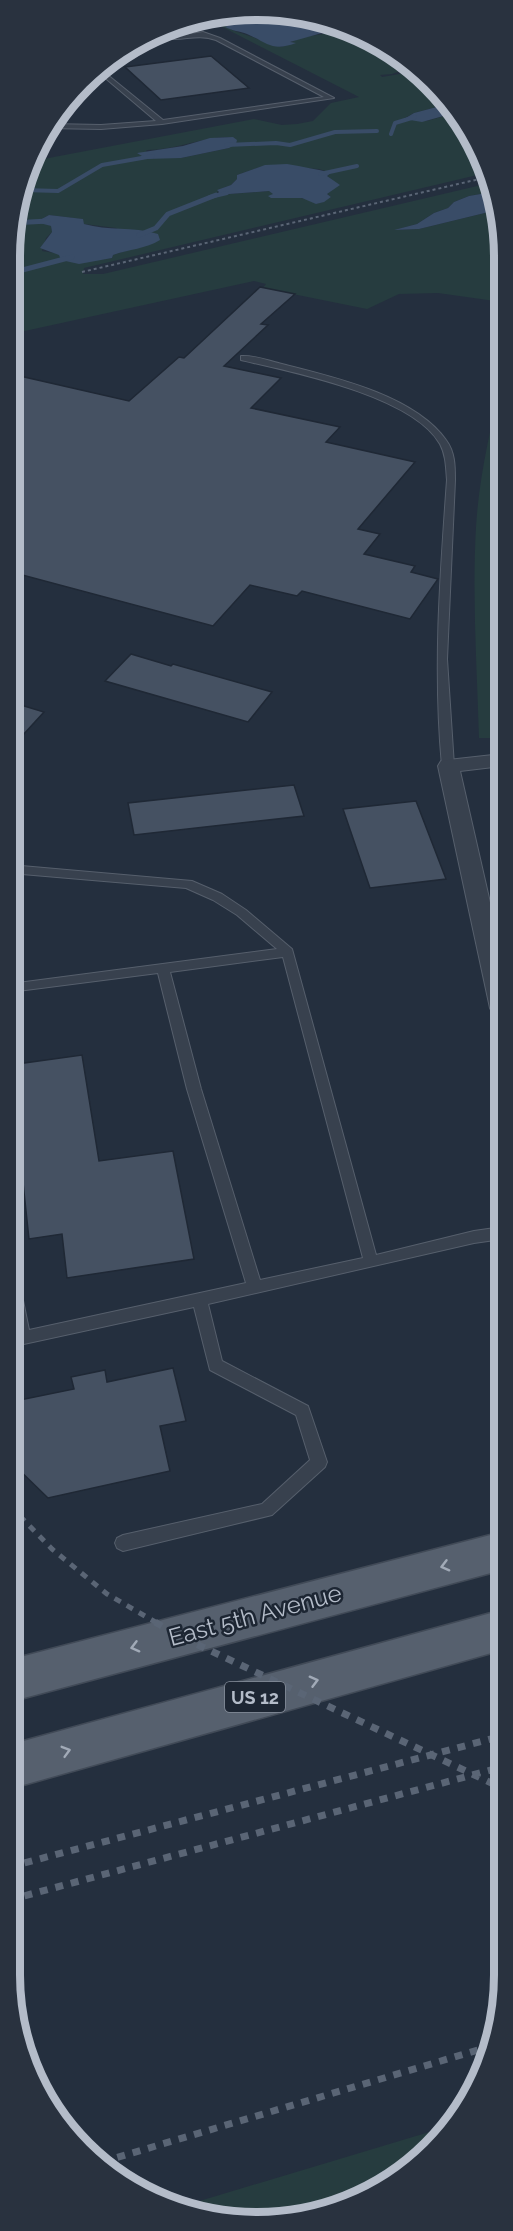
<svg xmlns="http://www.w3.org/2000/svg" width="513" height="2231" viewBox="0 0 513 2231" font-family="Raleway,sans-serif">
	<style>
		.green { fill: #263c3f; fill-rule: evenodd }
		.water { fill: #394c67 }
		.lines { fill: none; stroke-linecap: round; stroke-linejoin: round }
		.stream-far1 { stroke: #394c67; stroke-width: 4 }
		.stream { stroke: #394c67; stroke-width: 5 }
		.building { fill: #455162; stroke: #1f2835; stroke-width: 1.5 }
		.service-casing { stroke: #565f6c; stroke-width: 2 }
		.minor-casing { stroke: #565f6c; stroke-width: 2 }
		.primary-casing { stroke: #414a57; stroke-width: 3 }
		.service { fill: #38414e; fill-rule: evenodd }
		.minor { fill: #38414e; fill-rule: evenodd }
		.primary { fill: #56606e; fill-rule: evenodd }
		.rail-far2 { stroke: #5a6575; stroke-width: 2; stroke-dasharray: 3 3; stroke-linecap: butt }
		.rail-far1 { stroke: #5a6575; stroke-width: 5; stroke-dasharray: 7 7; stroke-linecap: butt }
		.rail { stroke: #5a6575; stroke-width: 7; stroke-dasharray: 8 8; stroke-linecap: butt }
		.oneway { stroke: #a1aab7 }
		.labels { text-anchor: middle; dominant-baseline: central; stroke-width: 5; stroke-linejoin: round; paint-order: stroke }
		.shield { fill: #1d2633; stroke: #878f9c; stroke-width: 1.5 }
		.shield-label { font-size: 18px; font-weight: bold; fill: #b4bcc9 }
		.near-street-label { font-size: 24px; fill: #b4bcc9; stroke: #1d2633 }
		.rim { fill: none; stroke: #b4bcc9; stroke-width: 8 }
	</style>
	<rect width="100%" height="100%" fill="#242f3e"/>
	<!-- green -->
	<path class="green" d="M223,15L237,22L226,26L232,30L281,47L294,43H289L303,37L338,32L339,26L366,35L411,67L392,74L380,75L382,77L417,71L432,82L448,104L414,113L405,118L427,121L454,113L479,147L486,173L84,268L83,274H103L490,183L492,192L469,196L454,202L448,208L434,213L417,224L395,230L419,229L497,210L502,225V302L438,293L399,294L367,309L263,288L266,284L254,281L11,334V224L33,161L254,119L282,125L297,124L313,121L331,103L359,97L203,17ZM232,137L229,148L181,158H141L147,150C177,150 203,136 232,137ZM263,166L319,169L331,173L327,176L333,181L334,188L327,194L331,197C311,209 319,201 301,198C292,196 280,198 271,198L274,194L269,191L217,195L218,190L231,185L237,179V175ZM49,215L82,219L84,224L116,228L141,246L113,255L112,258L98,260L42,251L46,238L52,232L51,226L38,221Z
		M502,382V738H479C477,668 472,597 476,527C479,478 490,429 502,382Z
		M446,2127L407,2171L321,2213L240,2221L183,2206Z"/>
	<!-- water -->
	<path class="water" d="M289,11L339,26L337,30L340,32L322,33L290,42L296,43C272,52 268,43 247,34C240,31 232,31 225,27L236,22L223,15Z
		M448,104L454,113L422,122L404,119L414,113Z
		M233,137L237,140L236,144L229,148L181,158L146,159H141L142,156L137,153L183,146L210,138Z
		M287,164C303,167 317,169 331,173L327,176L340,185L327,194L331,197L324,202L316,204L302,198H271L268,196L273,194L269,191L216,195L219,192L217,190L231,185L237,179V175L265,165Z
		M492,192L497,210L419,229L394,230L417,224L434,213L448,208L454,202L469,196Z
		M49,215L83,219L84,224C108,231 132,226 158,234L160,240C146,249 129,249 113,255L112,258L79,264L61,260L59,255L40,248L52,232L51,226L36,222Z"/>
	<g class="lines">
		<!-- stream-far1 -->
		<path class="stream-far1" d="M391,134L395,123L415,117
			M226,145L276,143L290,145L335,132L377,131
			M320,174L357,166
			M23,190L58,191L102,165L153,156
			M210,197L227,193"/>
		<!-- stream -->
		<path class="stream" d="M12,223L48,221
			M139,235L156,228L168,214L216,195
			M11,273L72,257"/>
	</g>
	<!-- building -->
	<path class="building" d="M211,56L249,88L161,100L125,67Z
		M260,287L295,294L261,324L268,325L224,366L281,378L251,408L340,427L326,442L415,462L358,529L380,534L364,554L415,566L411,572L438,579L410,619L302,591L297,596L250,585L213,626L11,572V374L129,401L179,357L184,358Z
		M131,654L171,666L173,664L272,692L248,722L105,681Z
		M11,702L44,712L11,748Z
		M294,785L304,816L134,835L128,803Z
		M416,801L446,879L370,888L343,809Z
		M82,1055L99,1161L173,1151L194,1259L67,1278L62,1234L29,1239L19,1145L15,1146L10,1101V1065Z
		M173,1368L186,1421L160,1426L170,1471L48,1498L10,1461V1402L74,1389L71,1377L105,1370L107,1382Z"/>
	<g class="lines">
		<defs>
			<path id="service" d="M203,32L220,38L334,98L162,124L101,129L47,128L50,124L101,125L156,121L97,71L99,68L163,120L324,97L216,40C192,32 180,45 156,35L161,33L171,37Z
				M241,356C254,355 269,361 282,364C333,377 414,395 446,440C455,452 455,466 455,480L447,659L454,766L452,768H444L442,766C433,670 440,576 447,480C446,468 446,455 440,444C413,396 293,372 241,360Z
				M10,865L192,881L222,894L246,910L292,949L376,1255L474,1231L502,1227V1239L474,1243L208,1304L222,1361L308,1406L327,1462L325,1467L272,1515L123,1551L117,1548L115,1543L117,1538L123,1535L262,1504L310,1460L296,1415L210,1370L194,1307L10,1347V1335L15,1334L10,1308V1265L15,1267L17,1271L29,1330L246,1283L187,1089L158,973L10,992V984L277,949L237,915L213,900L186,888L10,873ZM283,957L363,1258L260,1280L201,1089L170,972Z"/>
			<path id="minor" d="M502,754V766L460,771L502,955V1017L493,1014L490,1008L438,766L441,761L448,760Z"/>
			<path id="primary" d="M502,1532V1570L9,1702V1660Z
				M502,1610V1650L9,1789V1745Z"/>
		</defs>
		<!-- service casing -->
		<use href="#service" class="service-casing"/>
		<!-- minor casing -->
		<use href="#minor" class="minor-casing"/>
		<!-- primary casing -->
		<use href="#primary" class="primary-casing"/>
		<!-- service -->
		<use href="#service" class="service"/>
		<!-- minor -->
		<use href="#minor" class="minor"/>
		<!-- primary -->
		<use href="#primary" class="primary"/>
		<!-- rail-far2 -->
		<path class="rail-far2" d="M82,272L488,177"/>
		<!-- rail-far1 -->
		<path class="rail-far1" d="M10,1506L52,1549L107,1594L157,1623"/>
		<!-- rail -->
		<path class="rail" d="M155,1622L177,1635L502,1788
			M9,1867L502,1736
			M9,1900L502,1767
			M102,2162L488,2047"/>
	</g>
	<!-- one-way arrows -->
	<defs><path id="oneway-chevron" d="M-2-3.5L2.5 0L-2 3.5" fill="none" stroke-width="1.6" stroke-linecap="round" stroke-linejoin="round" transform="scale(1.5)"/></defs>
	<g class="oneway">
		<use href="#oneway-chevron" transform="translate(445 1566) rotate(165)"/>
		<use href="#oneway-chevron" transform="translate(135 1647) rotate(165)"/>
		<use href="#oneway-chevron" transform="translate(314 1681) rotate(-15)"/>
		<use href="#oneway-chevron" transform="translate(66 1751) rotate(-16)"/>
	</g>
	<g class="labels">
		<!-- shield labels -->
		<rect class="shield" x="225" y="1682" width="60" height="30" rx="4.5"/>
		<g class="shield-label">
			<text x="255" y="1697">US 12</text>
		</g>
		<!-- near-street labels -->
		<g class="near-street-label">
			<text transform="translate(255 1615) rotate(-15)">East 5th Avenue</text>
		</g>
	</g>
	<!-- crop -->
	<path d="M0 0H513V2231H0ZM257 20H257A237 237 0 0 1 494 257V1975A237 237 0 0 1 257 2212H257A237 237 0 0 1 20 1975V257A237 237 0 0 1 257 20Z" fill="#29323f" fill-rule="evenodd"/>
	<path class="rim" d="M257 20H257A237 237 0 0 1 494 257V1975A237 237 0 0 1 257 2212H257A237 237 0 0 1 20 1975V257A237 237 0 0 1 257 20Z"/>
</svg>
